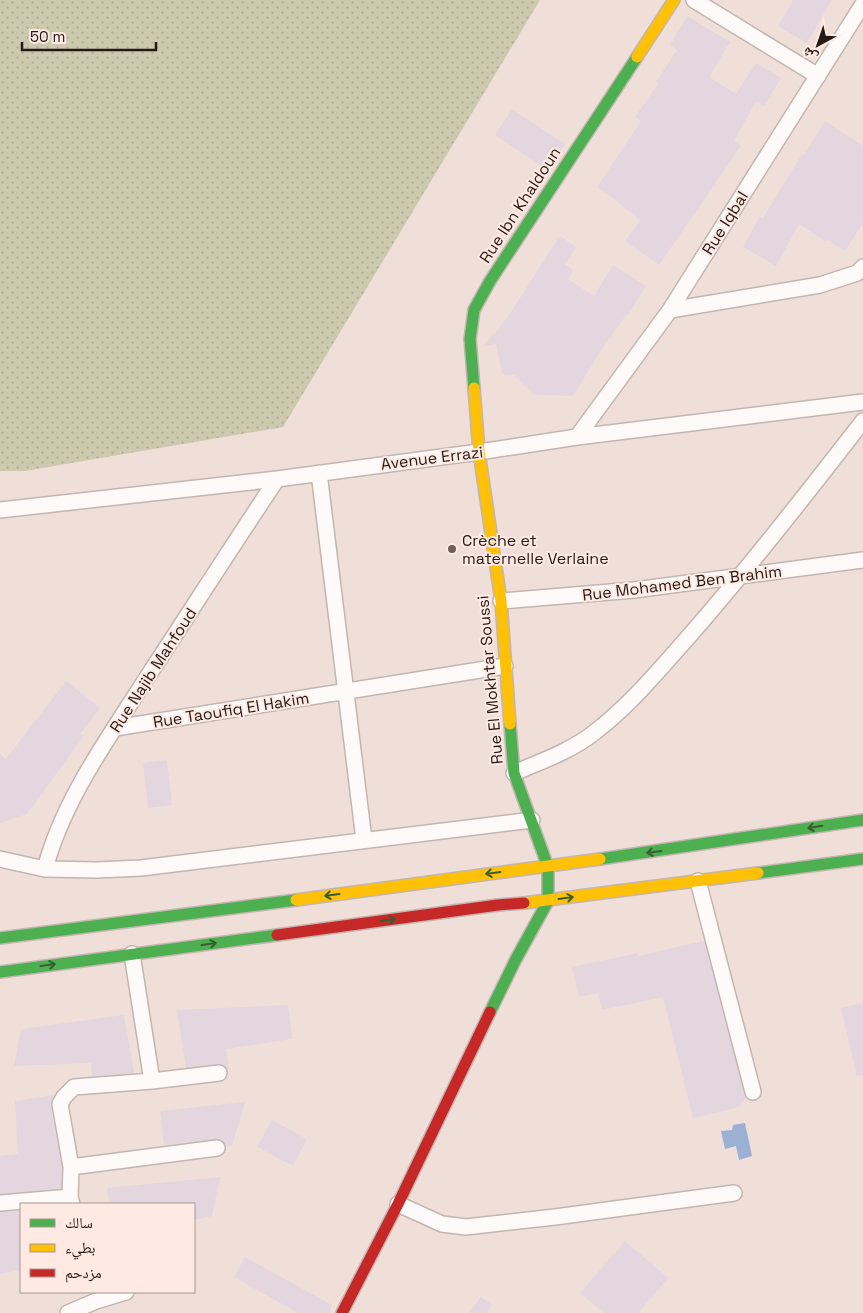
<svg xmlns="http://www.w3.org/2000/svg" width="863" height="1313" viewBox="0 0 863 1313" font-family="'Space Grotesk','Noto Naskh Arabic',sans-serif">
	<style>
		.grass { fill: url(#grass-dots) }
		.water { fill: #9bb1d4 }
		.building { fill: #e3d6df }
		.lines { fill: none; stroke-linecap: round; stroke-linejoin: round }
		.street-casing { stroke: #c3b5b0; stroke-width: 18 }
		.fast-casing { stroke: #c3b5b0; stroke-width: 14 }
		.slow-casing { stroke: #c3b5b0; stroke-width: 14 }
		.jam-casing { stroke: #c3b5b0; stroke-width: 14 }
		.street { stroke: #fdfaf9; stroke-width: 15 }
		.fast { stroke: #4caf50; stroke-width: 11 }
		.slow { stroke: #ffc107; stroke-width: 11 }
		.jam { stroke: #c62828; stroke-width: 11 }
		.oneway { stroke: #375c30 }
		.poi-dot { fill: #6c5e59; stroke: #feeae3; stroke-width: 2 }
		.labels { text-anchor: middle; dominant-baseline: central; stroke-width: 4; stroke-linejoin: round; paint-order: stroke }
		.street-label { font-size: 16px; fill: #251915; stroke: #feeae3 }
		.poi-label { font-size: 16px; fill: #251915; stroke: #feeae3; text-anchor: start }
	</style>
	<defs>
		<pattern id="grass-dots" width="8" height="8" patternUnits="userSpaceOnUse" patternTransform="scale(1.25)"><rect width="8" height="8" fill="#cdc9ae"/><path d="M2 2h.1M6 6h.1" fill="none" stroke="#b0ac95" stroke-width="1.8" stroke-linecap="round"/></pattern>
	</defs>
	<rect width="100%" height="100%" fill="#f0dfd8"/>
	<!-- grass -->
	<path class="grass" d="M0,0H540L283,427L25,471H0Z"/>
	<!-- water -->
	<path class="water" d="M745,1123L752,1156L739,1160L736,1146L725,1149L721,1131L732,1130L733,1125Z"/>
	<!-- building -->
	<path class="building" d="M793,0H832L807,43L778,26Z
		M687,16L730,42L709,77L736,94L756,63L781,78L764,106L756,101L734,141L741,146L659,265L625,241L640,220L608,194L597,187L641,121L635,117L658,84L656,82L677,50L670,45Z
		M512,109L565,144L548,170L495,135Z
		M825,121L863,146V223L845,251L828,240L826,242L799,224L776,266L743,247L760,216L763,218L802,154L804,155Z
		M560,236L576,247L565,264L573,270L568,279L594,296L613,265L646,286L628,315L627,314L601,350L573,396L534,395L514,375L502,374L496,344L484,346L507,318Z
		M66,681L100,708L80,734L84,736L27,814L0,823V754L6,759Z
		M167,760L172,805L148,808L143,763Z
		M704,941L746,1097L739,1107L693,1118L663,997L602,1010L598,993L579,997L572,967L638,953V956Z
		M863,1003V1075L857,1076L841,1008Z
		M288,1005L292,1039L226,1049L229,1069L228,1070L223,1065L218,1064L186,1068L177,1010Z
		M124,1015L134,1073L92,1076L91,1063L14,1066L21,1029Z
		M54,1095L51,1106L62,1168L61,1188L0,1194V1156L18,1154L15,1101Z
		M245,1102L232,1146H226L221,1140L216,1139L164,1145L160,1111Z
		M272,1120L307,1139L293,1166L257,1147Z
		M220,1177L212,1216L194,1220V1204H110L107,1188Z
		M21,1211V1270L0,1274V1212Z
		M625,1241L668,1278L638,1313H604L580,1293Z
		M245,1257L332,1305L330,1313H298L234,1277Z
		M481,1297L492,1305L486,1313H469Z"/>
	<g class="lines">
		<defs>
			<path id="street" d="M694,0L818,76
				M670,310L820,285L857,273L863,267
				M577,437L670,310L863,4
				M319,473L364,840
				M0,510L277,479L479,452L577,437L863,402
				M501,601L634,590L863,560
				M115,728L505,666
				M514,773C542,761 571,751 595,732C631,704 661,668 691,634C751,565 807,493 863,421
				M0,859L45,869L97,870L141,868L532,820
				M45,869C63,800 108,739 146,679C190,612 233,545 277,479
				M698,881L753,1092
				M132,954L152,1081
				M71,1167L217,1148
				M0,1203L70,1197
				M72,1204L70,1197L71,1167L60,1104L64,1097L74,1087L152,1081L219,1073
				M398,1204L442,1224L466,1227L555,1217L734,1193
				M68,1313L96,1301L126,1292"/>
			<path id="fast" d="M474,388L470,339L474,310L490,281L637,57
				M600,859L863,820
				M758,873L863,859
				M0,938L296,900
				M0,972L277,935
				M490,1012L516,959L548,901V867L514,773L510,724"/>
			<path id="slow" d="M637,57L674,0
				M474,388L479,452L501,601L510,724
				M296,900L600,859
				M524,903L758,873"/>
			<path id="jam" d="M277,935L498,905L524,903
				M342,1313L398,1204L490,1012"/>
		</defs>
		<!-- street casing -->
		<use href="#street" class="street-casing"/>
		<!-- fast casing -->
		<use href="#fast" class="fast-casing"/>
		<!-- slow casing -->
		<use href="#slow" class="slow-casing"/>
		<!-- jam casing -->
		<use href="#jam" class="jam-casing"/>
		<!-- street -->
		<use href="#street" class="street"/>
		<!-- fast -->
		<use href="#fast" class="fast"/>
		<!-- slow -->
		<use href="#slow" class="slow"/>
		<!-- jam -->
		<use href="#jam" class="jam"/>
	</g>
	<!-- one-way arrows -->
	<defs><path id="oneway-shaft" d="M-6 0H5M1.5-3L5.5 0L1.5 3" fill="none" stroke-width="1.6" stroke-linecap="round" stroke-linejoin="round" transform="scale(1.25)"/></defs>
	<g class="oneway">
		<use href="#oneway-shaft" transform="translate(815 827) rotate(171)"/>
		<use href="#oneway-shaft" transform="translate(654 852) rotate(172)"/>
		<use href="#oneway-shaft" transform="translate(493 873) rotate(172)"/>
		<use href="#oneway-shaft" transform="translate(332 895) rotate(173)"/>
		<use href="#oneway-shaft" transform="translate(566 898) rotate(-8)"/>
		<use href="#oneway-shaft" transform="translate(388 920) rotate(-8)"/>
		<use href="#oneway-shaft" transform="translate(209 944) rotate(-8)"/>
		<use href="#oneway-shaft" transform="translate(48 965) rotate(-8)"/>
	</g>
	<!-- markers -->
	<circle class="poi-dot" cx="452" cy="549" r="5"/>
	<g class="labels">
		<!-- street labels -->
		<g class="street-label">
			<text transform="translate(520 205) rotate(-57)">Rue Ibn Khaldoun</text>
			<text transform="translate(725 223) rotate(-58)">Rue Iqbal</text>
			<text transform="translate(432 458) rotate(-7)">Avenue Errazi</text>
			<text transform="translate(682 583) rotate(-7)">Rue Mohamed Ben Brahim</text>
			<text transform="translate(153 670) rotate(-57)">Rue Najib Mahfoud</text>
			<text transform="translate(490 680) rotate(-95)">Rue El Mokhtar Soussi</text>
			<text transform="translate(231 710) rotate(-9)">Rue Taoufiq El Hakim</text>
		</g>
		<!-- poi labels -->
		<g class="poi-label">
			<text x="462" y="540">Crèche et<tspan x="462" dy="18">maternelle Verlaine</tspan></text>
		</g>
	</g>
	<!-- legend -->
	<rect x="20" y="1203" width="175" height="90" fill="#feeae3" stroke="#a79691"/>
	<rect x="30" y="1219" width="25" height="8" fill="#4caf50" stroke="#a79691"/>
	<text x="65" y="1228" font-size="15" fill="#251915">سالك</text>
	<rect x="30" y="1244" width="25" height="8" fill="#ffc107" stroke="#a79691"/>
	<text x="65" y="1253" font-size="15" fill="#251915">بطيء</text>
	<rect x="30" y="1269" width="25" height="8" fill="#c62828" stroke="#a79691"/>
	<text x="65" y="1278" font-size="15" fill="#251915">مزدحم</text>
	<!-- north arrow -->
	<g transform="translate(818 45) rotate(220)" stroke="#feeae3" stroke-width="4" paint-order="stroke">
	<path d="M0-4L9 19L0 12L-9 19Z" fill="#251915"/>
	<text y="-8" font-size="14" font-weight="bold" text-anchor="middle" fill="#251915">ش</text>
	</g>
	<!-- scale -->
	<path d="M22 42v8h134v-8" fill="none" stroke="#251915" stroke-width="2.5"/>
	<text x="30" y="42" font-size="15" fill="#251915" stroke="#feeae3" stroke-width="4" paint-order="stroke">50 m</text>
</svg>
